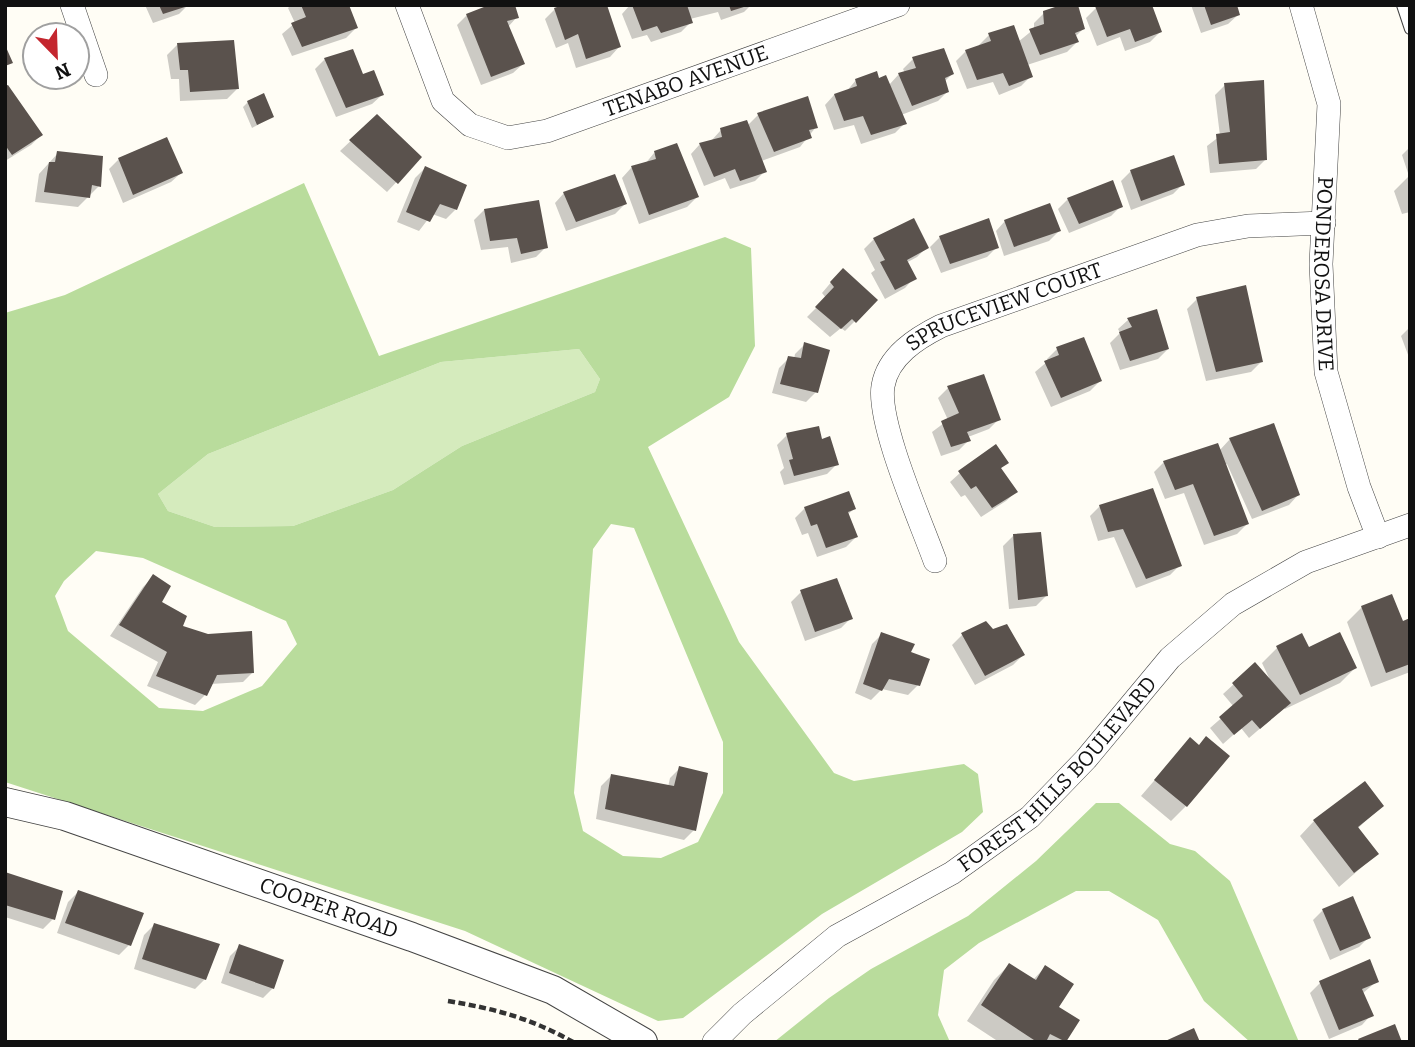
<svg xmlns="http://www.w3.org/2000/svg" width="1415" height="1047" viewBox="0 0 1415 1047" font-family="Bitter,serif">
	<style>
		.green { fill: #d5ebbd }
		.forest { fill: #b9dc9c; fill-rule: evenodd }
		.shadow { fill: #0003 }
		.building { fill: #5a524d }
		.lines { fill: none; stroke-linecap: round; stroke-linejoin: round }
		.service-casing { stroke: #444; stroke-width: 12 }
		.minor-casing { stroke: #444; stroke-width: 24 }
		.tertiary-casing { stroke: #444; stroke-width: 30 }
		.path { stroke: #333; stroke-width: 4.5; stroke-dasharray: 7 3.5; stroke-linecap: butt }
		.service { stroke: #fff; stroke-width: 10 }
		.minor { stroke: #fff; stroke-width: 23 }
		.tertiary { stroke: #fff; stroke-width: 28 }
		.labels { text-anchor: middle; dominant-baseline: central; stroke-width: 7; stroke-linejoin: round; paint-order: stroke }
		.street-label { font-size: 21px; fill: #111; stroke: #fff }
	</style>
	<rect width="100%" height="100%" fill="#fffdf5"/>
	<!-- green -->
	<path class="green" d="M579,349L600,379L595,392L462,446L393,490L293,526L215,527L168,511L158,494L208,454L441,362Z"/>
	<!-- forest -->
	<path class="forest" d="M304,183L379,356L725,237L751,248L755,346L729,397L648,447L739,642L834,773L854,781L964,764L978,774L983,812L962,832L822,914L683,1018L658,1021L465,931L5,782V313L65,295ZM579,349L600,379L595,392L462,446L393,490L293,526L215,527L168,511L158,494L208,454L441,362ZM611,524L634,528L723,742V793L698,842L661,858L623,856L583,831L574,793L593,549ZM96,551L143,558L286,621L297,644L262,686L203,711L159,708L68,631L55,596L64,581Z
		M1096,803H1119L1170,844L1195,851L1230,881L1299,1042H1250L1204,1001L1158,920L1109,891H1076L979,943L944,970L938,1015L950,1042H774L829,998L871,969L968,916L1036,861Z"/>
	<!-- shadow -->
	<path class="shadow" d="M145,5H188L179,14L153,23Z
		M291,5H347L356,28L346,38L292,56L282,34L295,23L288,8Z
		M630,5H751L744,12L721,20L718,12L690,19L691,22L681,32L651,42L647,35L632,39L622,14Z
		M1191,5H1235L1238,15L1228,24L1201,33Z
		M1096,8L1160,32L1150,42L1125,51L1120,37L1097,46L1086,18Z
		M555,9L619,47L610,57L576,68L568,43L556,48L545,19Z
		M1044,13L1083,29L1075,37L1077,42L1067,52L1027,65L1031,76L1021,86L999,95L993,82L967,89L956,61L966,51L980,47L979,45L989,35L1018,42L1034,29V23Z
		M467,15L517,17L508,27L523,64L513,73L481,85L457,25Z
		M177,45L237,89L227,99L180,101L179,79H171L167,55Z
		M325,59L362,77L382,95L372,104L336,117L315,69Z
		M913,59L952,74L945,81L948,91L938,101L901,115L905,123L895,133L861,144L854,125L834,130L825,105L834,95L846,92L856,80L878,81L889,85L899,74L905,73L903,69Z
		M1225,85L1266,159L1256,169L1210,173L1207,146L1220,136L1215,95Z
		M5,88L41,135L31,145L5,161Z
		M248,102L272,117L252,128L243,107Z
		M758,115L816,127L800,147L761,161L765,171L755,181L730,189L725,178L704,186L691,154L700,144L711,141L721,130L747,126Z
		M377,116L420,157L387,192L340,151Z
		M1410,147V212L1402,214L1394,191L1409,176L1402,155Z
		M58,153L99,186L78,207L35,202L39,174Z
		M654,153L697,197L687,207L639,224L622,178L631,168L645,164Z
		M119,159L181,173L171,182L123,203L109,169Z
		M425,168L456,209L446,219L432,214L419,231L397,222L415,178Z
		M1131,171L1183,184L1173,194L1131,210L1121,181Z
		M564,193L625,204L615,214L566,231L555,203Z
		M1068,199L1121,206L1111,216L1069,233L1058,209Z
		M484,210L546,247L536,257L511,263L508,247L481,250L474,220Z
		M913,221L927,247L917,257L906,263L914,278L905,288L885,299L871,273L875,270L864,249L874,239Z
		M1005,221L1059,231L1049,241L1004,256L996,231Z
		M940,237L997,247L987,257L941,273L930,247Z
		M833,280L876,300L845,331L841,328L830,337L807,317L826,298L822,293Z
		M1197,299L1261,362L1251,372L1206,381L1187,309Z
		M1128,320L1168,349L1158,359L1120,370L1110,343L1120,333L1118,329Z
		M1410,327V360L1401,336Z
		M805,344L816,392L806,402L772,393L779,368L789,358L794,359L795,354Z
		M1057,349L1100,381L1090,391L1051,407L1035,372L1048,361L1047,359Z
		M948,388L999,419L989,429L968,437L969,440L959,450L941,456L932,432L948,420L938,398Z
		M787,435L821,442L837,464L827,474L784,485L780,472L784,468L777,445Z
		M1230,439L1298,495L1289,505L1252,519L1227,464L1224,465L1247,524L1237,534L1204,545L1184,493L1165,499L1154,472L1164,462L1219,451Z
		M1006,463L1000,469L1016,492L1006,501L981,517L965,495L961,497L950,482L960,473Z
		M1100,506L1180,565L1170,575L1136,588L1114,537L1098,541L1090,516Z
		M805,508L854,509L847,515L856,537L846,547L817,557L808,533L802,535L795,518Z
		M1013,536L1046,596L1036,606L1009,609L1003,546Z
		M153,577L159,603L181,627L253,672L243,682L211,684L205,695L195,705L147,686L158,662L110,636L143,587Z
		M836,580L851,618L841,628L805,641L791,602L801,592Z
		M1362,607L1402,623L1410,620V672L1371,687L1347,622Z
		M986,624L992,632L1023,655L1013,665L975,685L952,645L962,635Z
		M882,634L909,652L918,685L908,695L882,689L871,700L855,693L872,644Z
		M1277,648L1355,668L1340,683L1285,709L1284,708L1249,738L1241,728L1223,744L1210,728L1234,707L1223,694L1255,665L1271,682L1262,663Z
		M1190,739L1186,806L1171,821L1141,796Z
		M680,768L694,830L684,840L596,819L601,786L611,776L668,787L670,778Z
		M1382,806L1357,829L1377,854L1339,887L1300,836L1314,821Z
		M5,873L53,919L43,929L5,917Z
		M78,892L129,945L119,955L57,933L68,902Z
		M1323,910L1369,937L1359,947L1330,960L1313,920Z
		M154,925L205,979L195,989L134,969L144,935Z
		M240,946L273,988L263,998L221,983L230,956Z
		M1369,962L1377,981L1362,994L1371,1015L1362,1025L1329,1039L1310,993L1320,983Z
		M1009,965L1033,980L1045,967L1056,1007L1077,1021L1064,1042H999L967,1021L994,980Z"/>
	<!-- building -->
	<path class="building" d="M159,5H188V6L163,14Z
		M301,5H349L358,28L302,47L291,23L306,17Z
		M489,5H515L519,18L507,21L525,64L491,77L466,14Z
		M563,5H607L621,47L586,59L578,34L565,40L554,8Z
		M632,5H687L693,23L661,33L657,26L642,31Z
		M729,5H747V6L731,11Z
		M1061,5H1078L1085,29L1075,33L1079,42L1040,55L1029,29L1044,24L1043,11Z
		M1098,5H1152L1162,32L1135,42L1130,29L1107,37L1095,6Z
		M1204,5H1237L1240,15L1211,25Z
		M1014,25L1033,77L1009,86L1003,73L977,80L965,50L991,41L988,33Z
		M234,40L239,89L190,92L188,70H180L177,43Z
		M5,45L13,63L5,66Z
		M944,48L954,74L945,78L949,92L912,106L898,73L916,68L912,57Z
		M353,49L363,74L374,70L384,95L346,108L324,58Z
		M877,71L879,78L886,75L907,124L871,135L863,116L844,121L834,94L857,86L855,79Z
		M1264,80L1267,160L1219,164L1216,134L1230,132L1224,83Z
		M8,85L43,135L12,155L5,145V86Z
		M264,93L274,117L257,125L247,101Z
		M808,96L818,128L809,130L812,138L774,152L757,113Z
		M377,114L422,157L398,184L349,140Z
		M747,120L767,172L740,181L735,169L714,177L699,143L722,137L720,128Z
		M167,137L183,173L133,195L118,158Z
		M677,143L699,197L649,215L631,166L656,159L654,151Z
		M57,151L103,156L101,187L92,185L90,198L44,192L49,162H55Z
		M1174,155L1185,185L1141,201L1130,170Z
		M425,166L467,185L457,210L440,204L430,222L406,212Z
		M615,174L627,204L576,222L563,192Z
		M1113,180L1123,207L1079,224L1067,198Z
		M539,200L548,248L521,254L517,238L490,241L484,209Z
		M1050,203L1061,231L1014,247L1004,220Z
		M914,218L929,248L907,260L917,279L895,290L880,262L885,260L873,238Z
		M989,218L999,248L950,264L939,236Z
		M843,268L878,300L856,323L852,319L841,329L815,307L834,287L830,282Z
		M1246,285L1263,362L1216,372L1196,297Z
		M1157,309L1169,349L1130,361L1119,332L1132,327L1127,318Z
		M1084,337L1102,381L1061,398L1044,361L1059,355L1056,347Z
		M804,342L830,350L818,393L780,384L788,356L801,358Z
		M984,374L1001,420L967,432L971,441L951,447L941,421L959,413L947,386Z
		M1274,423L1300,495L1262,511L1229,438Z
		M819,426L822,439L830,436L839,465L794,476L789,460L793,459L786,433Z
		M1218,443L1249,524L1214,536L1193,484L1175,490L1163,461Z
		M996,444L1009,463L1001,468L1018,492L992,508L976,486L971,489L958,471Z
		M1153,488L1182,566L1146,579L1123,529L1108,532L1099,505Z
		M849,491L856,509L848,512L858,537L826,548L817,524L811,526L804,507Z
		M1041,532L1048,596L1018,600L1013,534Z
		M153,574L171,586L162,602L187,616L183,626L208,634L252,631L254,673L217,675L207,696L156,676L167,652L119,625Z
		M837,578L853,619L815,632L800,590Z
		M1392,594L1403,621L1410,618V664L1386,673L1361,606Z
		M986,621L993,629L1007,624L1025,655L985,676L961,633Z
		M881,632L915,644L911,652L930,659L920,686L889,679L882,691L863,684Z
		M1340,632L1357,668L1300,695L1276,646L1302,633L1309,647Z
		M1255,662L1291,703L1260,729L1252,720L1234,735L1219,717L1243,696L1232,683Z
		M1206,736L1230,756L1187,807L1154,780L1190,737L1199,745Z
		M679,766L708,773L696,831L605,809L611,774L674,786Z
		M1365,781L1384,806L1358,827L1379,854L1354,873L1313,820Z
		M5,872L63,891L55,920L5,905Z
		M78,890L144,913L131,946L65,923Z
		M1353,896L1371,938L1340,951L1322,909Z
		M154,923L220,944L206,980L142,959Z
		M239,944L284,960L274,989L229,973Z
		M1370,959L1379,982L1362,989L1374,1016L1339,1030L1319,981Z
		M1009,963L1036,980L1045,965L1074,984L1059,1007L1080,1020L1066,1042L1050,1034L1046,1042H1037L981,1005Z
		M1395,1024L1402,1042H1360L1358,1039Z
		M1194,1028L1200,1042H1163Z"/>
	<g class="lines">
		<defs>
			<path id="service" d="M1402,5L1410,29"/>
			<g id="minor">
				<path d="M72,5L96,75"/>
				<path id="s1" d="M407,5L443,101L470,125L508,138L547,131L898,5"/>
				<path id="s2" d="M1301,5L1329,104L1321,264L1326,372L1359,487L1378,537"/>
				<path id="s3" d="M935,561C921,522 877,423 883,386C888,356 917,338 941,326L1197,235L1248,226L1324,223"/>
				<path id="s4" d="M714,1042L742,1014L837,936L952,873L1030,817L1086,759L1170,658L1233,604L1306,562L1410,525"/>
			</g>
			<g id="tertiary">
				<path id="s5" d="M5,802L65,816L412,937L553,990L643,1042"/>
			</g>
		</defs>
		<!-- service casing -->
		<use href="#service" class="service-casing"/>
		<!-- minor casing -->
		<use href="#minor" class="minor-casing"/>
		<!-- tertiary casing -->
		<use href="#tertiary" class="tertiary-casing"/>
		<!-- path -->
		<path class="path" d="M448,1001C496,1009 530,1018 573,1042"/>
		<!-- service -->
		<use href="#service" class="service"/>
		<!-- minor -->
		<use href="#minor" class="minor"/>
		<!-- tertiary -->
		<use href="#tertiary" class="tertiary"/>
	</g>
	<g class="labels">
		<!-- street labels -->
		<g class="street-label">
			<text stroke="none"><textPath href="#s1" startOffset="366">TENABO AVENUE</textPath></text>
			<text stroke="none"><textPath href="#s2" startOffset="273">PONDEROSA DRIVE</textPath></text>
			<text stroke="none"><textPath href="#s3" startOffset="336">SPRUCEVIEW COURT</textPath></text>
			<text stroke="none"><textPath href="#s4" startOffset="439">FOREST HILLS BOULEVARD</textPath></text>
			<text stroke="none"><textPath href="#s5" startOffset="341">COOPER ROAD</textPath></text>
		</g>
	</g>
	<!-- border -->
	<rect width="1415" height="1047" fill="none" stroke="#111111" stroke-width="14"/>
	<!-- north arrow -->
	<g transform="translate(56 56) rotate(157)"><circle r="33" fill="#ffffff" stroke="#a0a0a0" stroke-width="2"/>
	<path d="M0-5L12 26L0 18L-12 26Z" fill="#c4262e"/>
	<text y="-10" font-size="19" font-weight="bold" text-anchor="middle" fill="#111111">N</text>
	</g>
</svg>
